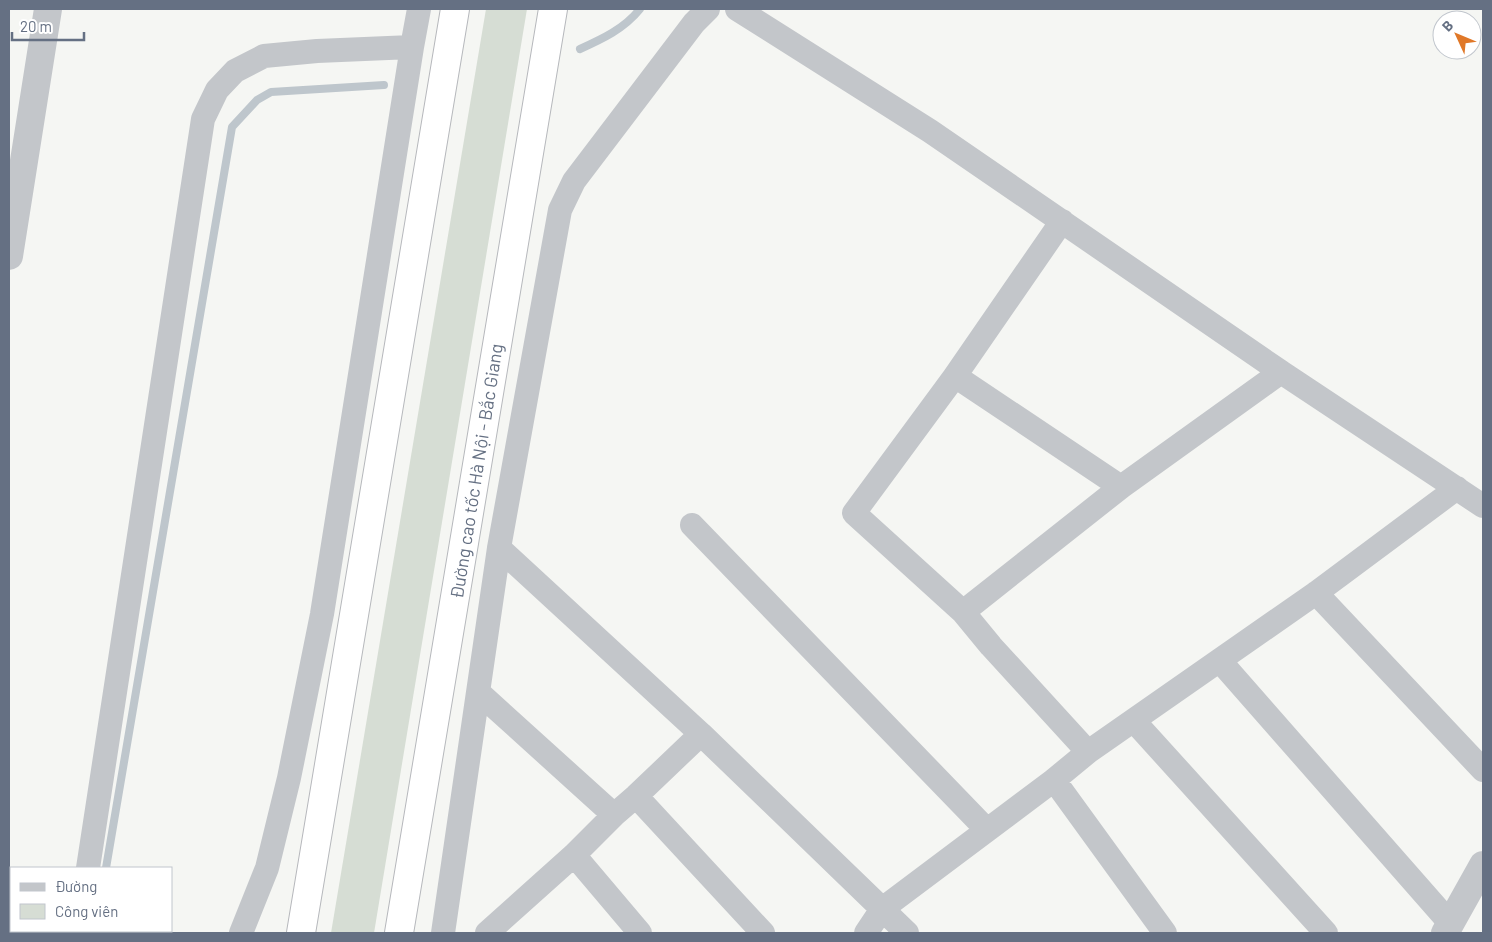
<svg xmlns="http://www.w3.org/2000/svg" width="1492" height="942" viewBox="0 0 1492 942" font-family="Barlow,sans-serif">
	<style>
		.green { fill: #d6ddd4 }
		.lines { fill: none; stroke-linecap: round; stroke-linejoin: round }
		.stream { stroke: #bec6cc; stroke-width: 8 }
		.motorway-casing { stroke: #b6b8bc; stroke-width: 30 }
		.minor { stroke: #c3c6ca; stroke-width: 24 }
		.tertiary { stroke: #c3c6ca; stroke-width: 28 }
		.motorway { stroke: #fff; stroke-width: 28 }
		.labels { text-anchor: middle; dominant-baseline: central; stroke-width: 5; stroke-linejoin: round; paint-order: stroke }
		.street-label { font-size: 18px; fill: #657083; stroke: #fff }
	</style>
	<rect width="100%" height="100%" fill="#f5f6f3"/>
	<!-- green -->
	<path class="green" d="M486,9H527L374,933H331Z"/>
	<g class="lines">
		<!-- stream -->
		<path class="stream" d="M580,49C602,39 624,29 640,9
			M106,868L232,127L257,100L271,92L384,85
			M95,933L96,931"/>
		<defs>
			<path id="motorway" d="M301,933L455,9
				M399,933L553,9"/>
		</defs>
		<!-- motorway casing -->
		<use href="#motorway" class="motorway-casing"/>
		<!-- minor -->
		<path class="minor" d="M737,9L930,131L1281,372L1121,487L963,612
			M1062,221L955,376L854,513L963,612L991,646L1088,752
			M1281,372L1483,506
			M955,376L1121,487
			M692,525L987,830
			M499,548L701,734L907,933
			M1316,593L1483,770
			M1220,661L1450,923
			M478,692L614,815
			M1134,721L1326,933
			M1054,780L1165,933
			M636,796L763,933
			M574,855L640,933
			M88,868L203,119L217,90L235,71L264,56L317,51L412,47
			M77,933L78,931
			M241,933L267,868L289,778L322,614L412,47L419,9
			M443,933L499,548L560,210L574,181L694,23L708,9
			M487,933L574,855L614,815L636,796L701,734
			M866,933L882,909L1054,780L1088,752L1316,593L1457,488"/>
		<!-- tertiary -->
		<path class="tertiary" d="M9,256L48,9
			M1445,933L1483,865"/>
		<!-- motorway -->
		<use href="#motorway" class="motorway"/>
	</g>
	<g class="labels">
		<!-- street labels -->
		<g class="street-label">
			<text transform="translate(476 471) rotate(-81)">Đường cao tốc Hà Nội - Bắc Giang</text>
		</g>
	</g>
	<!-- border -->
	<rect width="1492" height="942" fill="none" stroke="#657083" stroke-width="20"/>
	<!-- legend -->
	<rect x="10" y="867" width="162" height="65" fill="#ffffff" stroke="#c1c6cd"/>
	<rect x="20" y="883" width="25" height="8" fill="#c3c6ca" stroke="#c1c6cd"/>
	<text x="55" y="892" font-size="15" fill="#657083">Đường</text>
	<rect x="20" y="904" width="25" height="15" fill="#d6ddd4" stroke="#c1c6cd"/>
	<text x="55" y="917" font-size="15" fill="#657083">Công viên</text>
	<!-- north arrow -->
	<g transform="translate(1457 35) rotate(314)"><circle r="24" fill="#ffffff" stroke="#c1c6cd"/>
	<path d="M0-4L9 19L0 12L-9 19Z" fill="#e07828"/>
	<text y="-8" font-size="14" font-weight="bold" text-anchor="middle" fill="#657083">B</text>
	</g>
	<!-- scale -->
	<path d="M12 32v8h72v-8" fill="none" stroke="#657083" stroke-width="2.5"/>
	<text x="20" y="32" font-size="15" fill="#657083" stroke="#ffffff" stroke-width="4" paint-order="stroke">20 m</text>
</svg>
